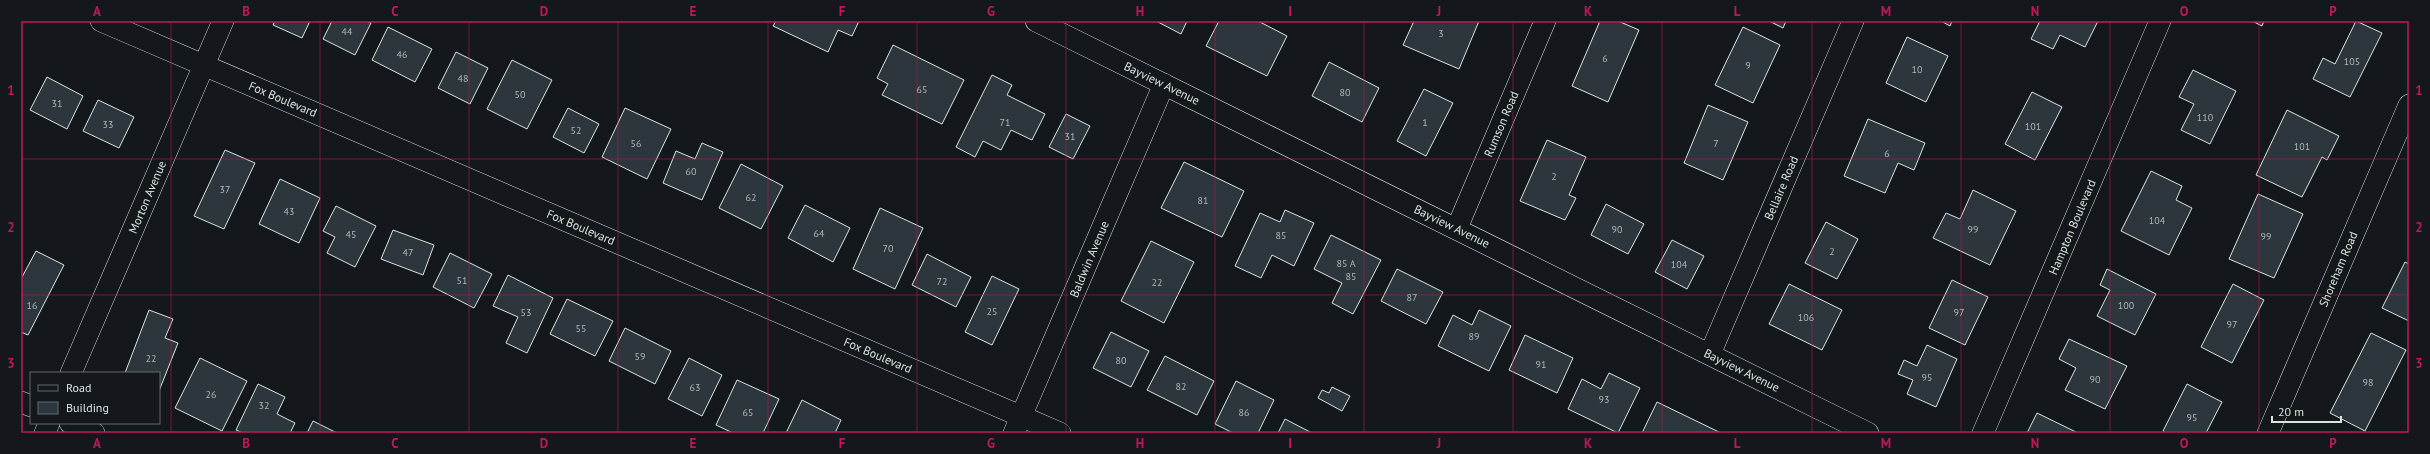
<svg xmlns="http://www.w3.org/2000/svg" width="2430" height="454" viewBox="0 0 2430 454" font-family="'PT Sans',sans-serif">
	<style>
		.building { fill: #2c363c; stroke: #d8e6dc }
		.lines { fill: none; stroke-linecap: round; stroke-linejoin: round }
		.street-casing { stroke: #d8e6dc; stroke-width: 22 }
		.street { stroke: #14181c; stroke-width: 21 }
		.grid { fill: none; stroke: #c2185b; stroke-width: 1; stroke-opacity: 0.55 }
		.labels { text-anchor: middle; dominant-baseline: central; stroke-width: 3; stroke-linejoin: round; paint-order: stroke }
		.number-label { font-size: 10px; fill: #adbab4 }
		.street-label { font-size: 12px; fill: #d8e6dc; stroke: #14181c }
		.neatline { fill: none; stroke: #c2185b; stroke-width: 1.5 }
		.grid-label { font-size: 13px; text-anchor: middle; font-weight: bold; fill: #c2185b }
	</style>
	<rect width="100%" height="100%" fill="#14181c"/>
	<!-- building -->
	<path class="building" d="M275,21H310L302,38L273,25Z
		M332,21H366L371,23L355,55L323,39Z
		M776,21H859L852,36L838,30L828,52L773,26Z
		M1156,21H1187L1181,34Z
		M1219,21H1258L1287,36L1267,76L1206,46Z
		M1414,21H1479L1459,69L1403,45Z
		M1600,21H1618L1639,30L1608,102L1572,86Z
		M1769,21H1786L1783,28Z
		M1941,21H1952L1950,26Z
		M2040,21H2098L2085,47L2060,35L2053,49L2031,39Z
		M2252,21H2264L2262,26Z
		M2356,21L2382,33L2350,97L2313,79L2323,58L2335,64Z
		M388,27L432,49L415,82L372,60Z
		M1743,27L1780,45L1753,103L1715,85Z
		M1907,37L1948,56L1926,102L1886,83Z
		M893,45L964,80L942,124L882,95L888,84L877,78Z
		M456,52L488,68L470,104L438,88Z
		M512,60L552,80L527,129L487,109Z
		M1329,62L1379,88L1362,122L1312,96Z
		M2193,70L2236,91L2210,144L2181,130L2194,104L2179,97Z
		M992,75L1012,85L1007,95L1045,114L1032,140L1011,130L1001,150L983,141L975,157L956,147Z
		M47,77L83,96L67,129L30,110Z
		M1424,89L1453,103L1426,156L1397,141Z
		M2032,92L2062,107L2035,160L2005,144Z
		M98,100L134,117L119,148L83,131Z
		M1708,105L1748,122L1723,180L1684,163Z
		M568,108L599,124L584,153L553,137Z
		M625,108L671,129L647,179L602,157Z
		M2287,110L2339,136L2327,160L2322,157L2302,197L2256,175Z
		M1066,114L1090,126L1073,159L1049,147Z
		M1868,119L1925,143L1914,170L1898,163L1885,193L1844,176Z
		M1547,140L1586,157L1569,195L1576,198L1565,220L1520,201Z
		M702,143L723,152L702,200L663,183L676,151L695,159Z
		M225,150L255,163L224,229L194,216Z
		M1184,162L1244,191L1222,237L1161,208Z
		M741,164L783,186L761,229L719,208Z
		M2151,171L2182,186L2176,200L2192,208L2169,255L2121,231Z
		M280,179L320,198L299,243L259,224Z
		M1973,190L2016,211L1990,265L1933,238L1946,213L1960,219Z
		M2258,194L2303,214L2274,278L2229,259Z
		M1606,204L1644,224L1628,254L1591,235Z
		M805,205L850,228L833,262L788,238Z
		M336,206L376,226L355,267L327,253L335,237L323,231Z
		M880,208L923,228L895,289L853,269Z
		M1285,210L1314,223L1294,266L1272,255L1261,278L1235,266L1260,213L1280,222Z
		M1826,222L1858,239L1837,279L1805,263Z
		M393,230L434,245L423,275L381,259Z
		M1331,235L1381,260L1353,314L1332,303L1342,283L1314,269Z
		M1672,240L1704,256L1687,289L1655,272Z
		M1151,241L1194,262L1164,323L1121,301Z
		M36,251L64,265L28,335L21,332V279Z
		M450,253L492,274L474,308L433,287Z
		M927,254L971,277L956,307L912,285Z
		M2405,262L2409,264V321L2382,308Z
		M1397,269L1443,292L1426,324L1381,301Z
		M2107,269L2156,294L2135,335L2097,316L2110,290L2100,285Z
		M508,275L553,298L527,353L506,343L518,317L493,306Z
		M992,276L1019,289L992,345L965,332Z
		M1952,280L1988,297L1965,345L1929,328Z
		M1789,284L1842,310L1822,350L1769,324Z
		M2233,284L2264,300L2232,363L2201,347Z
		M567,299L613,321L595,356L550,334Z
		M149,310L173,319L165,338L178,343L159,391V373H125Z
		M1479,310L1511,326L1489,371L1438,346L1453,315L1472,325Z
		M625,328L671,351L655,384L609,361Z
		M1111,332L1149,351L1131,387L1093,368Z
		M2371,333L2406,350L2365,431L2330,413Z
		M1525,335L1573,358L1557,393L1509,370Z
		M2069,339L2127,366L2105,409L2065,390L2076,368L2059,359Z
		M1927,345L1957,359L1936,407L1907,394L1913,380L1898,374L1904,360L1917,366Z
		M1165,356L1214,381L1197,415L1147,390Z
		M200,358L247,381L222,431L175,408Z
		M689,358L722,375L702,416L668,399Z
		M1609,373L1640,388L1618,433L1568,409L1582,379L1601,389Z
		M737,380L779,399L763,433H733L716,425Z
		M1236,381L1274,400L1258,433H1233L1215,424Z
		M258,384L285,397L277,414L295,423L290,433H243L236,430Z
		M2187,384L2222,402L2206,433H2166L2163,431Z
		M1332,387L1350,396L1342,411L1318,398L1322,390L1329,393Z
		M802,400L841,420L835,433H786Z
		M1657,402L1721,433H1642Z
		M2037,413L2078,433H2027Z
		M1285,419L1312,433H1278Z
		M313,421L337,433H307Z"/>
	<g class="lines">
		<defs>
			<path id="street" d="M101,21L1060,433
				M1036,21L1868,433
				M1457,228L1545,21
				M1710,354L1853,21
				M71,373L223,21
				M21,402L31,406
				M70,423L94,433
				M45,433L49,423
				M1014,433L1164,84
				M1983,433L2160,21
				M2268,433L2409,105"/>
		</defs>
		<!-- street casing -->
		<use href="#street" class="street-casing"/>
		<!-- street -->
		<use href="#street" class="street"/>
	</g>
	<!-- grid -->
	<path class="grid" d="M171,21V433M320,21V433M469,21V433M618,21V433M768,21V433M917,21V433M1066,21V433M1215,21V433M1364,21V433M1513,21V433M1662,21V433M1812,21V433M1961,21V433M2110,21V433M2259,21V433M21,159H2409M21,295H2409"/>
	<g class="labels">
		<!-- number labels -->
		<g class="number-label">
			<text x="347" y="31">44</text>
			<text x="1441" y="33">3</text>
			<text x="402" y="54">46</text>
			<text x="1605" y="58">6</text>
			<text x="2352" y="61">105</text>
			<text x="1748" y="65">9</text>
			<text x="1917" y="69">10</text>
			<text x="463" y="78">48</text>
			<text x="922" y="89">65</text>
			<text x="1345" y="92">80</text>
			<text x="520" y="94">50</text>
			<text x="57" y="103">31</text>
			<text x="2205" y="117">110</text>
			<text x="1005" y="122">71</text>
			<text x="1425" y="122">1</text>
			<text x="108" y="124">33</text>
			<text x="2033" y="126">101</text>
			<text x="576" y="130">52</text>
			<text x="1070" y="136">31</text>
			<text x="636" y="143">56</text>
			<text x="1716" y="143">7</text>
			<text x="2302" y="146">101</text>
			<text x="1887" y="153">6</text>
			<text x="691" y="171">60</text>
			<text x="1554" y="176">2</text>
			<text x="225" y="189">37</text>
			<text x="751" y="197">62</text>
			<text x="1203" y="200">81</text>
			<text x="289" y="211">43</text>
			<text x="2157" y="220">104</text>
			<text x="1617" y="229">90</text>
			<text x="1973" y="229">99</text>
			<text x="819" y="233">64</text>
			<text x="351" y="234">45</text>
			<text x="1281" y="235">85</text>
			<text x="2266" y="236">99</text>
			<text x="888" y="248">70</text>
			<text x="1832" y="251">2</text>
			<text x="408" y="252">47</text>
			<text x="1346" y="263">85 A</text>
			<text x="1679" y="264">104</text>
			<text x="1351" y="276">85</text>
			<text x="462" y="280">51</text>
			<text x="942" y="281">72</text>
			<text x="1157" y="282">22</text>
			<text x="1412" y="297">87</text>
			<text x="32" y="305">16</text>
			<text x="2126" y="305">100</text>
			<text x="992" y="311">25</text>
			<text x="526" y="312">53</text>
			<text x="1959" y="312">97</text>
			<text x="1806" y="317">106</text>
			<text x="2232" y="324">97</text>
			<text x="581" y="328">55</text>
			<text x="1474" y="336">89</text>
			<text x="640" y="356">59</text>
			<text x="151" y="358">22</text>
			<text x="1121" y="360">80</text>
			<text x="1541" y="364">91</text>
			<text x="1927" y="377">95</text>
			<text x="2095" y="379">90</text>
			<text x="2368" y="382">98</text>
			<text x="1181" y="386">82</text>
			<text x="695" y="387">63</text>
			<text x="211" y="394">26</text>
			<text x="1604" y="399">93</text>
			<text x="264" y="405">32</text>
			<text x="748" y="412">65</text>
			<text x="1244" y="412">86</text>
			<text x="2192" y="417">95</text>
		</g>
		<!-- street labels -->
		<g class="street-label">
			<text transform="translate(1162 83) rotate(26)">Bayview Avenue</text>
			<text transform="translate(283 99) rotate(23)">Fox Boulevard</text>
			<text transform="translate(1501 124) rotate(-67)">Rumson Road</text>
			<text transform="translate(1781 188) rotate(-67)">Bellaire Road</text>
			<text transform="translate(147 197) rotate(-67)">Morton Avenue</text>
			<text transform="translate(1452 226) rotate(26)">Bayview Avenue</text>
			<text transform="translate(581 227) rotate(23)">Fox Boulevard</text>
			<text transform="translate(2072 227) rotate(-67)">Hampton Boulevard</text>
			<text transform="translate(1089 259) rotate(-67)">Baldwin Avenue</text>
			<text transform="translate(2338 269) rotate(-67)">Shoreham Road</text>
			<text transform="translate(878 355) rotate(23)">Fox Boulevard</text>
			<text transform="translate(1742 370) rotate(26)">Bayview Avenue</text>
		</g>
	</g>
	<!-- border -->
	<rect width="2430" height="454" fill="none" stroke="#14181c" stroke-width="44"/>
	<!-- legend -->
	<rect x="30" y="372" width="130" height="52" fill="#14181c" stroke="#626a69"/>
	<rect x="38" y="385" width="20" height="6" fill="#14181c" stroke="#626a69"/>
	<text x="66" y="392" font-size="12" fill="#d8e6dc">Road</text>
	<rect x="38" y="402" width="20" height="12" fill="#2c363c" stroke="#626a69"/>
	<text x="66" y="412" font-size="12" fill="#d8e6dc">Building</text>
	<!-- scale -->
	<path d="M2272 416v6h69v-6" fill="none" stroke="#d8e6dc" stroke-width="2"/>
	<text x="2278" y="416" font-size="12" fill="#d8e6dc" stroke="#14181c" stroke-width="3" paint-order="stroke">20 m</text>
	<rect x="22" y="22" width="2386" height="410" class="neatline"/>
	<g class="grid-label">
		<text x="97" y="16">A</text>
		<text x="246" y="16">B</text>
		<text x="395" y="16">C</text>
		<text x="544" y="16">D</text>
		<text x="693" y="16">E</text>
		<text x="842" y="16">F</text>
		<text x="991" y="16">G</text>
		<text x="1140" y="16">H</text>
		<text x="1290" y="16">I</text>
		<text x="1439" y="16">J</text>
		<text x="1588" y="16">K</text>
		<text x="1737" y="16">L</text>
		<text x="1886" y="16">M</text>
		<text x="2035" y="16">N</text>
		<text x="2184" y="16">O</text>
		<text x="2333" y="16">P</text>
		<text x="11" y="95">1</text>
		<text x="2419" y="95">1</text>
		<text x="11" y="232">2</text>
		<text x="2419" y="232">2</text>
		<text x="11" y="368">3</text>
		<text x="2419" y="368">3</text>
		<text x="97" y="448">A</text>
		<text x="246" y="448">B</text>
		<text x="395" y="448">C</text>
		<text x="544" y="448">D</text>
		<text x="693" y="448">E</text>
		<text x="842" y="448">F</text>
		<text x="991" y="448">G</text>
		<text x="1140" y="448">H</text>
		<text x="1290" y="448">I</text>
		<text x="1439" y="448">J</text>
		<text x="1588" y="448">K</text>
		<text x="1737" y="448">L</text>
		<text x="1886" y="448">M</text>
		<text x="2035" y="448">N</text>
		<text x="2184" y="448">O</text>
		<text x="2333" y="448">P</text>
	</g>
</svg>
